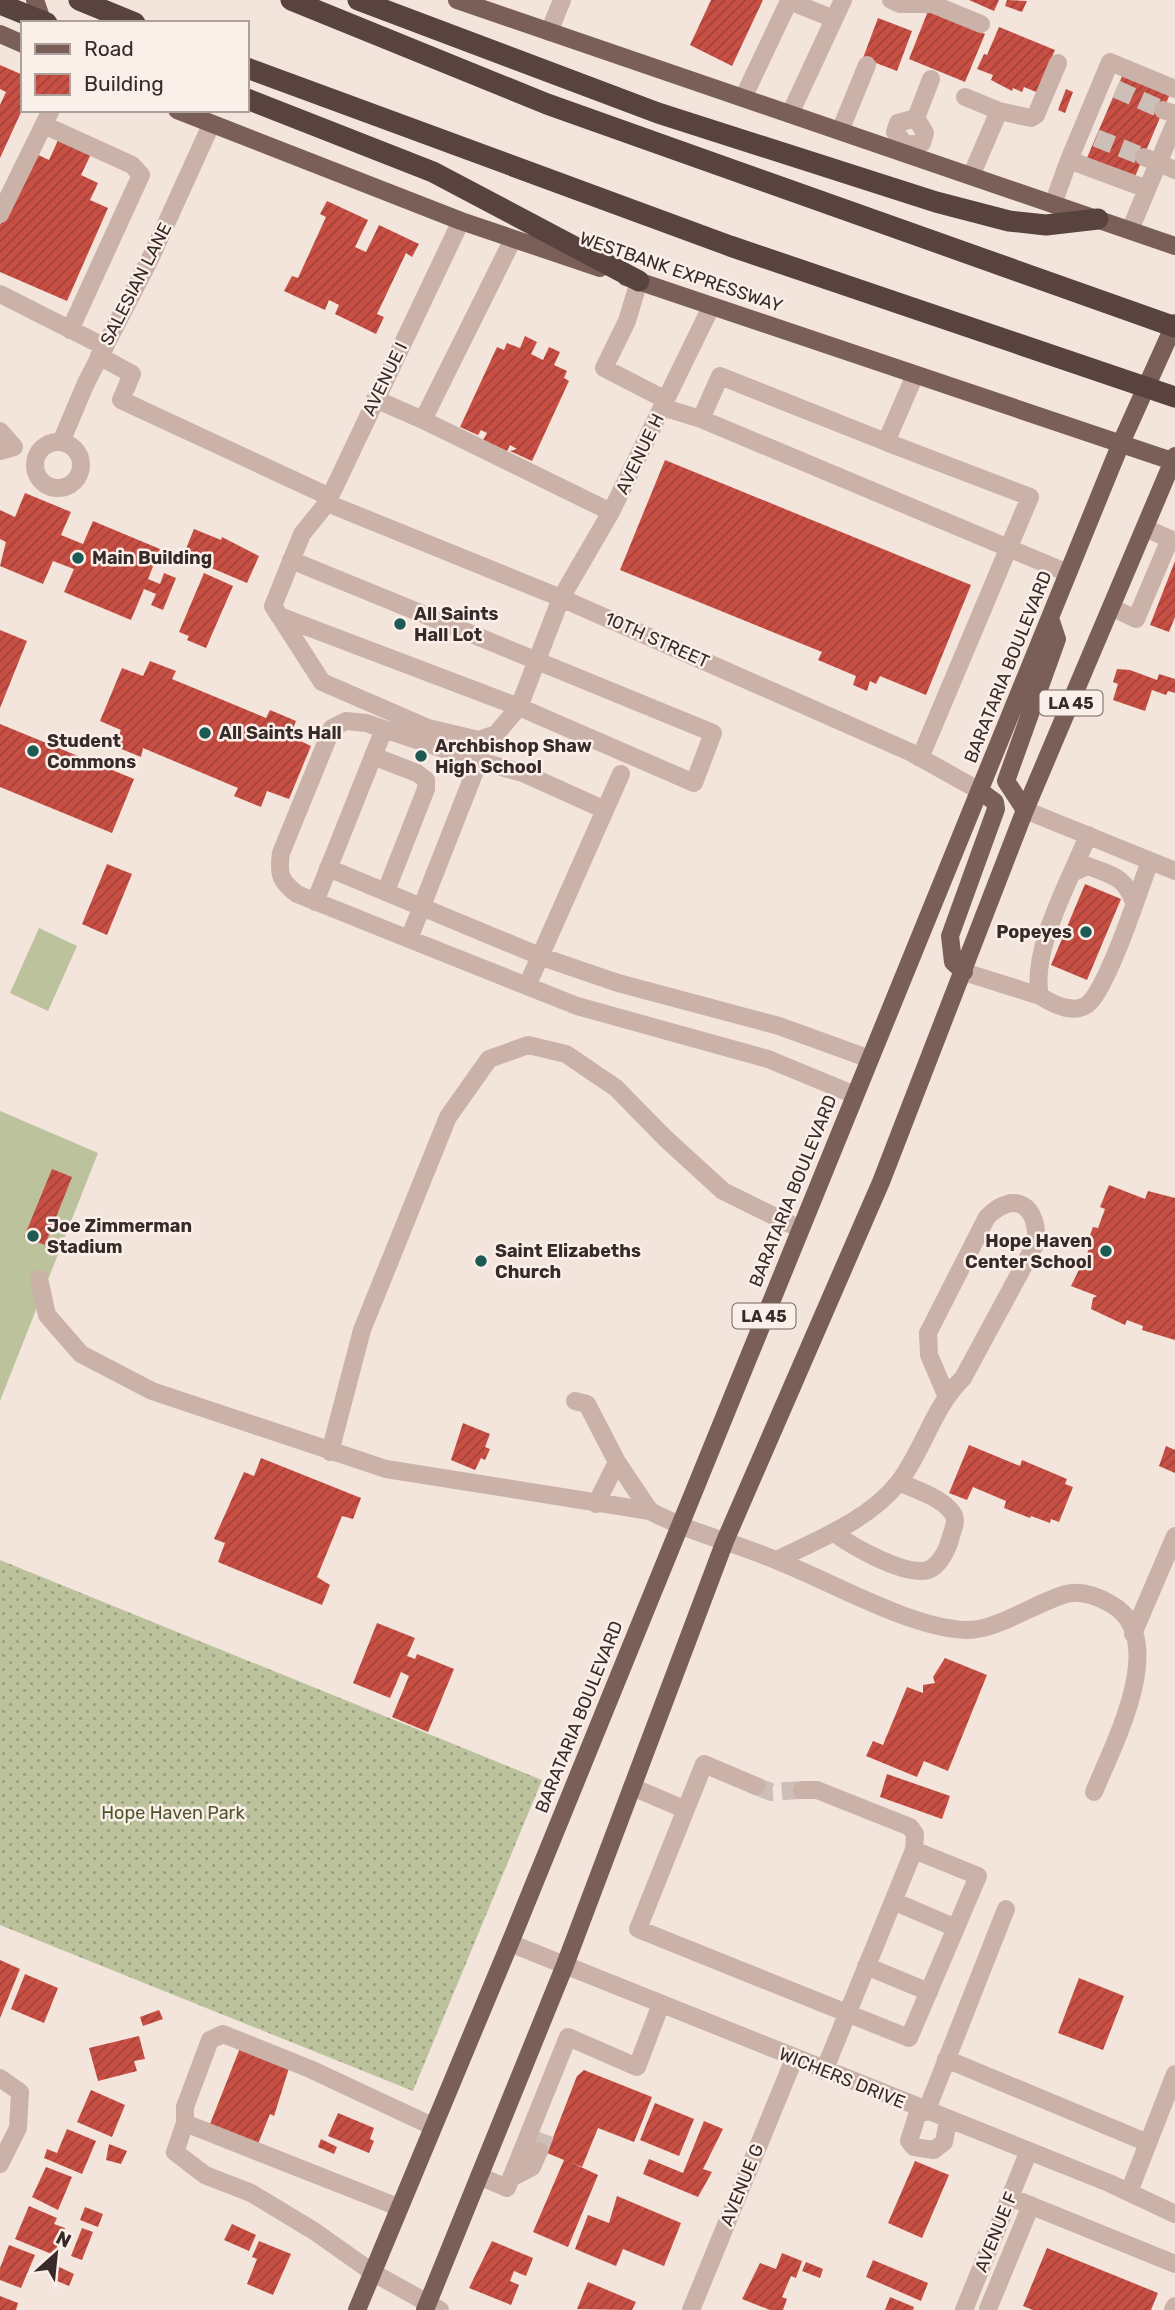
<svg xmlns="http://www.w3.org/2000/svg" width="1175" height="2310" viewBox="0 0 1175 2310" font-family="Rubik,sans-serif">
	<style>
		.grass { fill: url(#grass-dots) }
		.pitch { fill: #bbc29c }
		.building { fill: url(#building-hatch) }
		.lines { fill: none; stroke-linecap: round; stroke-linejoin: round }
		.minor-tunnel { stroke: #cdbfb8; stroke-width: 18; stroke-dasharray: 18 9; stroke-linecap: butt }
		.minor { stroke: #cbb2a8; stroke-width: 18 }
		.major { stroke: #7a5f59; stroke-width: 18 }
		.highway { stroke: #59433f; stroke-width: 21 }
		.highway-bridge { stroke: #59433f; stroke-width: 21 }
		.poi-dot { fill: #1d5a54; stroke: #faefe9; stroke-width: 2.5 }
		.labels { text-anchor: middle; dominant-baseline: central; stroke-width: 5; stroke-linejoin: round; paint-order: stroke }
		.shield { fill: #faefe9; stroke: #726562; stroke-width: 2 }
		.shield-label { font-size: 16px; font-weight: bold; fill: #372a28 }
		.street-label { font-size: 18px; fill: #372a28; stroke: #faefe9 }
		.poi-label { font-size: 18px; font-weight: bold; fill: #372a28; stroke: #faefe9; text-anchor: start }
		.park-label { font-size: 18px; fill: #4e562b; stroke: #faefe9 }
	</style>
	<defs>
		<pattern id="grass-dots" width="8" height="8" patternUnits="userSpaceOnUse" patternTransform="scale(1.75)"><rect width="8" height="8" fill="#bbc29c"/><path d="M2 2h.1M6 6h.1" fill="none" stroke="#999e7f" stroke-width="1.8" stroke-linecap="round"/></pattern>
		<pattern id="building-hatch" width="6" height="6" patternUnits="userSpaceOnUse" patternTransform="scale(1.75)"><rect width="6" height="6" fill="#c84f44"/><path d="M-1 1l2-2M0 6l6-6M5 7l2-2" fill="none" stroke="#a34239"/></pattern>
	</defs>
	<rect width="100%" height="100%" fill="#f3e4dc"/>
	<!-- grass -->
	<path class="grass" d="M0,1560L542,1780L413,2091L0,1925Z"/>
	<!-- pitch -->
	<path class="pitch" d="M39,928L77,946L48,1011L10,993Z
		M0,1111L98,1153L0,1401Z"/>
	<!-- building -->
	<path class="building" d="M711,0H763L732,66L690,45Z
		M969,0H999L994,11Z
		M1007,0L1027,1L1022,12L1005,6Z
		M928,11L985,34L965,82L909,59Z
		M878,18L912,31L897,71L863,58Z
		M999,27L1055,50L1043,78L1041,94L1024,87L1022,92L1013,88L1012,91L991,80L993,75L977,69L984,54L987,55Z
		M0,65L23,75V108L0,158V105L6,92L0,89Z
		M1123,74L1170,94L1134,179L1086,160Z
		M1066,89L1073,92L1065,113L1058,110Z
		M59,138L92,152L81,175L98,183L90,200L108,208L67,301L0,272V225L32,152L49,160Z
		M327,201L368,220L355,247L366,252L379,225L419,244L412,257L406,253L377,314L384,317L376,334L335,314L339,305L329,300L325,310L284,291L292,276L298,278L326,217L320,214Z
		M525,336L537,342L531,354L543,360L549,347L560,352L554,365L567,371L564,378L569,381L532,461L510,451L517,449L510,445L507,451L483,440L487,433L481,430L478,435L460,427L497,347L504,350L507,343L520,348Z
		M665,460L971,585L926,695L880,676L876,684L870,681L867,691L853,685L856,676L818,660L822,652L620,570Z
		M25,493L71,512L61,535L83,544L93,521L160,549L148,579L160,584L164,573L176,578L163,610L151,605L156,594L144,589L131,620L64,592L74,569L53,561L43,584L0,566L6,542L0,539V510L15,517Z
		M194,529L221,540L222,537L259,556L247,583L183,556Z
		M1175,561V617L1169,632L1150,625Z
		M204,573L233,586L206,648L187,640L189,636L179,632Z
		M0,630L27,641L0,708Z
		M150,661L176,671L172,679L266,718L270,710L296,721L290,736L311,746L289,799L267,791L261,807L234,796L238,788L143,748L141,757L114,746L121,730L100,721L122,668L143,676Z
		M1117,669L1130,670L1157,680L1159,674L1175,679V693L1168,691L1166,695L1152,690L1145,711L1113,700L1118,684L1113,682Z
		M0,724L134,779L112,833L0,787Z
		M107,864L132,874L107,935L82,924Z
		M1085,884L1121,899L1087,980L1051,965Z
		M52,1169L72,1177L45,1245L24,1237Z
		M1109,1185L1145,1199L1148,1191L1175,1198V1340L1142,1330L1143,1326L1127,1320L1125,1325L1091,1309L1093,1298L1097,1296L1071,1286L1090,1247L1086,1246L1093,1227L1098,1228L1105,1209L1100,1207Z
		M463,1423L490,1434L485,1447L490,1449L485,1460L481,1458L475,1470L451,1460Z
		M969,1445L1020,1466L1022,1460L1067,1479L1065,1484L1073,1487L1059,1522L1051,1519L1050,1523L1031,1516L1030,1518L1004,1508L1006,1501L973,1487L967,1500L949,1493Z
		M1166,1446L1175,1450V1473L1159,1466Z
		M261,1458L361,1498L353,1519L342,1516L317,1577L330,1585L322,1605L218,1562L225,1543L214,1539L244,1472L254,1476Z
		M377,1623L415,1638L407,1656L415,1659L417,1654L454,1669L428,1732L392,1717L409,1676L401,1672L390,1698L353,1683Z
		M945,1658L987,1675L948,1771L924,1761L917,1777L866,1756L873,1741L883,1745L907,1687L923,1693V1685L935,1683L933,1677Z
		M887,1774L950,1796L942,1819L880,1797Z
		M0,1960L20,1969L0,2018Z
		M25,1974L58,1988L44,2023L11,2009Z
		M1079,1978L1124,1996L1103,2050L1058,2033Z
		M159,2010L163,2019L143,2026L140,2017Z
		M139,2036L145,2059L134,2061L137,2071L98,2081L89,2048Z
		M240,2048L289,2068L274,2116L270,2114L258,2144L210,2124Z
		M584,2070L652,2097L634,2142L598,2128L582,2167L570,2162L598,2175L568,2247L533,2232L564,2160L547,2153L577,2076Z
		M91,2090L125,2105L112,2137L77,2122Z
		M655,2103L694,2119L679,2156L640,2140Z
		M338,2113L374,2128L370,2139L374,2141L369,2153L328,2136Z
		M704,2121L723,2129L703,2169L712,2172L698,2197L643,2174L649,2159L683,2173Z
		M67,2129L96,2141L82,2174L44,2158L47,2149L57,2153Z
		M321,2139L337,2147L334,2154L318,2147Z
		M109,2144L127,2151L121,2164L106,2160Z
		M915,2161L949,2175L922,2238L888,2223Z
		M46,2167L72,2177L58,2210L32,2197Z
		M617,2196L681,2223L664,2266L623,2249L616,2266L575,2249L588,2215L609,2223Z
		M29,2206L57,2218L54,2224L65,2228L54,2255L15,2239Z
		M85,2207L103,2214L98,2227L80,2220Z
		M232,2224L256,2235L249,2251L224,2240Z
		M82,2228L93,2232L82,2260L71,2256Z
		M259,2241L291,2254L273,2295L247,2284L257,2259L252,2257Z
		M492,2241L533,2258L526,2276L514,2271L510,2281L519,2285L511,2305L469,2288Z
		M9,2245L35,2255L21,2288L0,2280V2268Z
		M1047,2248L1158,2293L1151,2310H1033L1023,2306Z
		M782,2253L802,2261L796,2278L791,2276L782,2297L787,2299L783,2310H770L742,2299L760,2263L776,2269Z
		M873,2260L928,2283L921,2301L866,2277Z
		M806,2262L823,2269L820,2278L802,2271Z
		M55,2265L74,2274L69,2286L50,2278Z
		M588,2282L636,2302L632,2310L577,2309Z
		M0,2296L18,2303L16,2310H0Z
		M890,2297L914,2307L913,2310H885Z"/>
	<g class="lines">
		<!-- minor-tunnel -->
		<path class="minor-tunnel" d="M1116,89L1163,110
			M1096,138L1144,157
			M756,1786L771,1792L802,1790
			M539,2151L547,2129"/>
		<!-- minor -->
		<path class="minor" d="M891,0L900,4H932L981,24
			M549,32L562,0
			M965,97L999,111L1031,118L1036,115L1058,63
			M743,98L789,1L834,19
			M1163,110L1175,114
			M790,114L843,0
			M916,118L931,79
			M44,125L132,165L141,175L70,330
			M840,131L867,65
			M906,145L895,132L898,123L916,118
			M906,145L922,143L925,133L916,118
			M1144,157L1175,170
			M1069,160L1110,62L1175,89
			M971,176L999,111
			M1053,204L1069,160L1147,189
			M0,214L51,110
			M461,221L327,503L302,534L273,606L322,682L428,728L479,740L496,734L519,707L561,598L611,512L711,307
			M1130,230L1175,123
			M639,281L627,321L604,368L666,400
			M0,294L105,347
			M99,356L132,374L121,400L330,497
			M915,375L886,442L1030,497L920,758
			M375,399L423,420L513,239
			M662,407L701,419L720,376L886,442
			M701,419L1068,573
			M423,420L611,512
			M0,431L14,447L0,451
			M61,442L86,383L150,259L211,125
			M35 465a23 23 0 1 1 46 0a23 23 0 1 1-46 0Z
			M327,503L561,598L910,752L980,791
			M1111,607L1136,619L1170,539L1145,528
			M279,616L519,707L694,783L713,733L291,560
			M373,756L417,773L426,780V789L386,891
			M605,810L523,773L479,761L409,939L577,1006L768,1059L855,1095
			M1025,810L1175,871
			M1088,835C1071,879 1030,950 1040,996C1054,1005 1077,1016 1090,1002C1109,983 1139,891 1150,861
			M328,868L542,957L618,983L779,1026L870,1059
			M1074,872L1088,866C1113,876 1124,876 1134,902
			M315,902L384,729
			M409,939L297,894C280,881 278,874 281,853L332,728L346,721L366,723L479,761
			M964,972L1040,996
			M527,986L621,774
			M39,1279L47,1315L81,1354L152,1391L386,1469L650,1511C691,1533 736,1543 778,1561C832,1582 910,1628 966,1630C996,1631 1037,1602 1066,1594C1081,1590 1097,1596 1111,1604C1171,1638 1113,1745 1094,1792
			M575,1401L587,1404L617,1462L650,1511
			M330,1452L362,1330L448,1117L489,1059L528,1045L566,1054L616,1088L665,1138L723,1191L800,1229
			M596,1504L617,1462
			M833,1532C851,1546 898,1572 922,1571C938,1571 948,1549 951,1536C954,1527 958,1518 951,1511C938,1496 916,1490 899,1482
			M777,1560C819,1539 869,1520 899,1482C924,1449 933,1407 963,1378L1036,1243C1039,1206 1015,1189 987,1217L928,1333L929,1355L946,1395
			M1133,1634L1175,1536
			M756,1786L704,1764L638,1929L909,2038L978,1876L914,1850L824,2071
			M632,1787L684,1809
			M802,1790H817L910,1827L915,1834L914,1850
			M893,1901L956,1928
			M510,1943L1109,2183L1175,2214
			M866,1966L929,1992
			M946,2059L1148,2143
			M0,2078L20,2092L18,2128L0,2164
			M919,2109L909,2141L914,2147L934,2150L944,2142L948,2121
			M926,2112L1006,1909
			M185,2123L175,2152L205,2175L251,2193L314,2231L372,2272L440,2310
			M479,2176L507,2188L568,2037L637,2067L661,2004
			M511,2178L532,2167L539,2151
			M1129,2192L1175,2074
			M1010,2197L1175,2264
			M398,2207L185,2123V2107L210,2040L223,2034L310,2069L432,2126
			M988,2309L1031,2205
			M691,2310L794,2059
			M964,2310L1028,2153
			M1173,2310L1175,2306"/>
		<!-- major -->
		<path class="major" d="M35,0L43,23
			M457,0L1175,246
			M0,34L23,44
			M177,110L461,221L600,268
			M626,277L1175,462
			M1025,810L1006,781L1057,639L1050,618
			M964,972L953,962L950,936L996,809L995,802L980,791
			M357,2310L510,1943L1121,443L1175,323
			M425,2310L565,1965L725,1541L881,1182L1025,810L1175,456"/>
		<!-- highway -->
		<path class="highway" d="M79,0L135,23
			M358,0L658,113L936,202L1009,221L1046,225L1098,219
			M247,99L433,172L639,281"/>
		<!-- highway-bridge -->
		<path class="highway-bridge" d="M291,0L547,104L1175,327
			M0,4L47,23
			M247,68L730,246L1175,397"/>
	</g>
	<!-- markers -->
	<g class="poi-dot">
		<circle cx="78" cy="558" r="7"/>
		<circle cx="400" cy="624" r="7"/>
		<circle cx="205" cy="733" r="7"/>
		<circle cx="33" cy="751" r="7"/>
		<circle cx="421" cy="756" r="7"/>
		<circle cx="1086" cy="932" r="7"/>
		<circle cx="33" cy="1236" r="7"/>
		<circle cx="1106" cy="1251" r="7"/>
		<circle cx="481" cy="1261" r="7"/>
	</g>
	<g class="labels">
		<!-- shield labels -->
		<g class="shield">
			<rect x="1039.5" y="690.5" width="63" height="25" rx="5"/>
			<rect x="732.5" y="1303.5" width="63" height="25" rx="5"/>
		</g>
		<g class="shield-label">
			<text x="1071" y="703">LA 45</text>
			<text x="764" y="1316">LA 45</text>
		</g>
		<!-- street labels -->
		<g class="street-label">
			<text transform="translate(681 272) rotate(19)">WESTBANK EXPRESSWAY</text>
			<text transform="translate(136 284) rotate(-63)">SALESIAN LANE</text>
			<text transform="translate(385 379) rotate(-64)">AVENUE I</text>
			<text transform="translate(640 454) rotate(-64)">AVENUE H</text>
			<text transform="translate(657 640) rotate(24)">10TH STREET</text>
			<text transform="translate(1008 667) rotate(-68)">BARATARIA BOULEVARD</text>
			<text transform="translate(793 1191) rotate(-68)">BARATARIA BOULEVARD</text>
			<text transform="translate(579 1717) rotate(-68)">BARATARIA BOULEVARD</text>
			<text transform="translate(842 2078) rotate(22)">WICHERS DRIVE</text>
			<text transform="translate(742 2185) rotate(-68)">AVENUE G</text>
			<text transform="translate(996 2232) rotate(-68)">AVENUE F</text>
		</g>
		<!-- poi labels -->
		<g class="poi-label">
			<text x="92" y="558">Main Building</text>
			<text x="414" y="614">All Saints<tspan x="414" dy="21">Hall Lot</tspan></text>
			<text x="219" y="733">All Saints Hall</text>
			<text x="47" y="741">Student<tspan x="47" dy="21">Commons</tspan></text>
			<text x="435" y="746">Archbishop Shaw<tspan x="435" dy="21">High School</tspan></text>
			<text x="1072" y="932" text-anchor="end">Popeyes</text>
			<text x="47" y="1226">Joe Zimmerman<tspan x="47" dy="21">Stadium</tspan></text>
			<text x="1092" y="1241" text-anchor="end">Hope Haven<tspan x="1092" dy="21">Center School</tspan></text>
			<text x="495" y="1251">Saint Elizabeths<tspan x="495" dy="21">Church</tspan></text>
		</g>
		<!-- park labels -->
		<g class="park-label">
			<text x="173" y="1813">Hope Haven Park</text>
		</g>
	</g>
	<!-- legend -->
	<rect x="21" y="21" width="228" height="91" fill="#faefe9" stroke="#aca09c" stroke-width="2"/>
	<rect x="35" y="44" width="35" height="10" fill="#7a5f59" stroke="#aca09c" stroke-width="2"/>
	<text x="84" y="56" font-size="21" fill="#372a28">Road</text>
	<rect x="35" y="74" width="35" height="21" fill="url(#building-hatch)" stroke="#aca09c" stroke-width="2"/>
	<text x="84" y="91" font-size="21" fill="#372a28">Building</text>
	<!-- north arrow -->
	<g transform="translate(56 2254) rotate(27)" stroke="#faefe9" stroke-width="5" paint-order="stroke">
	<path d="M0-5L12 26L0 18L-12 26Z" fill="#372a28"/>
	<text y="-10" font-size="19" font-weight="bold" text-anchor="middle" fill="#372a28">N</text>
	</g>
</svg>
